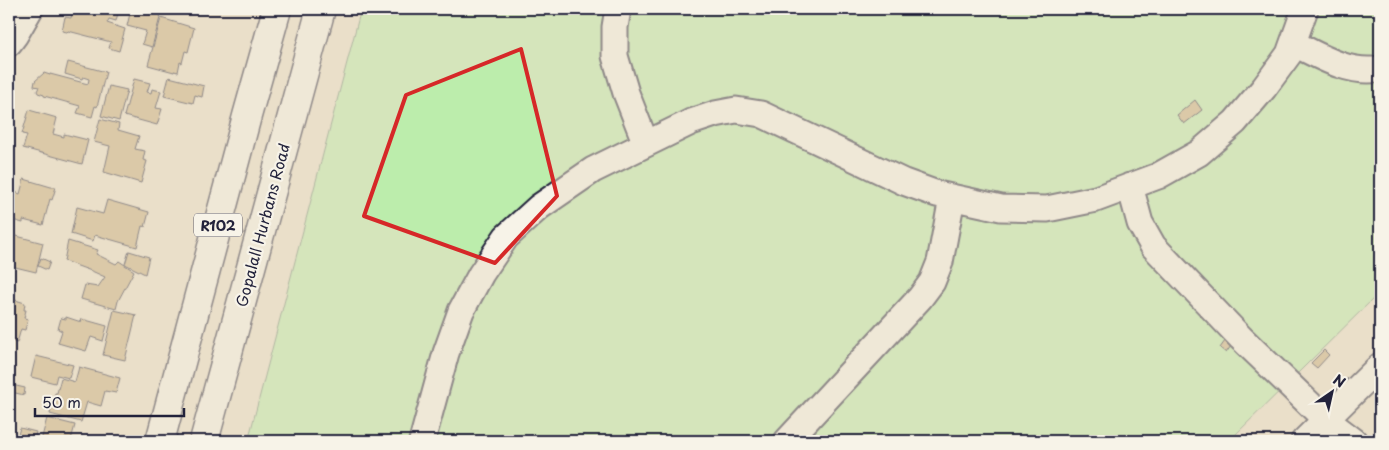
<svg xmlns="http://www.w3.org/2000/svg" width="1389" height="450" viewBox="0 0 1389 450" font-family="'Playpen Sans',sans-serif">
	<style>
		.green { fill: #bcedac; stroke: #6f8874 }
		.building { fill: #cab081; stroke: #22223b }
		.lines { fill: none; stroke-linecap: round; stroke-linejoin: round }
		.minor-casing { stroke: #22223b; stroke-width: 29 }
		.highway-casing { stroke: #22223b; stroke-width: 31 }
		.minor { stroke: #f7f3e8; stroke-width: 25 }
		.highway { stroke: #f7f3e8; stroke-width: 28 }
		.marked { fill: none; stroke: #d62828; stroke-width: 4; stroke-linejoin: round }
		.labels { text-anchor: middle; dominant-baseline: central; stroke-width: 4.5; stroke-linejoin: round; paint-order: stroke }
		.shield { fill: #f7f3e8; stroke: #62616f; stroke-width: 1 }
		.shield-label { font-size: 14px; font-weight: bold; fill: #22223b }
		.street-label { font-size: 15px; fill: #22223b; stroke: #f7f3e8 }
	</style>
	<rect width="100%" height="100%" fill="#eadfc9"/>
	<filter id="ink" filterUnits="userSpaceOnUse"><feTurbulence type="fractalNoise" baseFrequency=".02" numOctaves="2"/><feDisplacementMap in="SourceGraphic" scale="10" xChannelSelector="R" yChannelSelector="G"/><feConvolveMatrix kernelMatrix="1 2 1 2 8 2 1 2 1" color-interpolation-filters="sRGB"/></filter>
	<g filter="url(#ink)">
		<!-- green -->
		<path class="green" d="M361,9H1380V292L1229,441H248Z"/>
		<!-- building -->
		<path class="building" d="M73,9L84,13L85,9H119L116,21L109,19L107,23L125,29L119,51L109,48L111,42L68,31L67,32L62,31L65,17L71,18Z
			M131,9H142L161,14L152,47L142,44L146,31L127,26Z
			M161,18L194,28L188,52L185,51L182,63L180,62L178,72L174,71V72L148,65Z
			M68,62L106,72L97,107L95,106L92,117L77,113L80,106L44,96V95L38,93L37,91L39,87L34,86L35,81L44,73L50,75V74L88,84L89,79L83,77L82,79L65,74Z
			M169,77L204,86L202,97L195,95L193,103L164,96Z
			M134,79L150,83L147,92L151,93L152,89L161,91L156,108L162,109L157,125L124,116Z
			M109,86L127,90L119,121L101,116Z
			M1195,100L1202,110L1184,124L1177,115Z
			M29,110L57,118L53,134L64,137V134L88,140L82,164L23,148L27,135L22,134Z
			M100,119L119,124L118,130L139,136L135,149L145,151L143,160L147,161L141,183L104,172L110,146L94,142Z
			M24,179L51,187H56L52,200L50,199L43,225L23,220V223L9,219V206L12,207L15,192L20,194Z
			M107,200L149,212L145,227L142,226L137,247L95,235L93,241L71,234L77,207L103,214Z
			M9,234L43,243L36,272L11,266V263L9,262Z
			M68,241L98,250L96,254L116,264L119,261L134,271L118,301L116,309L81,299L85,285L98,287L105,277L94,272L64,261Z
			M129,251L149,257L145,274L125,264Z
			M41,258L50,262L47,270L38,266Z
			M9,298L25,303L24,310H26L24,318L28,319L25,330L21,329L17,343L9,340Z
			M114,310L136,315L125,360L103,355Z
			M66,317L81,322L82,319L107,326L103,341L91,337L86,351L58,343L62,331L58,329L61,318L66,319Z
			M1225,341L1231,346L1226,353L1220,348Z
			M1324,350L1329,355L1317,368L1311,363Z
			M36,356L73,365L69,378L57,375L55,383L31,377Z
			M79,367L120,378L116,393L105,391L101,406L87,402L81,422L50,414L55,393H57L61,378L75,382Z
			M12,385L25,388L24,395L11,392Z
			M47,418L75,425L71,440L68,439L67,441H41Z
			M20,428L36,432L35,436L38,437L37,441H16Z"/>
		<g class="lines">
			<defs>
				<path id="minor" d="M618,9L615,27V56L626,93L646,144
					M9,43L15,35L30,9
					M1293,43C1319,56 1350,75 1380,69
					M1130,186L1140,223L1153,246L1241,338L1325,419L1354,441
					M422,441L446,353L461,311L481,274L506,237L539,207L593,170L646,144L691,122L715,114L736,110L761,114L904,182L937,194L1001,208L1047,209L1096,199L1158,176L1199,153L1235,122L1264,88L1289,54L1305,9
					M787,441L920,298L932,282L940,262L952,198
					M1304,441L1380,366"/>
				<path id="highway" d="M160,441L247,116L277,9
					M204,441L321,9"/>
			</defs>
			<!-- minor casing -->
			<use href="#minor" class="minor-casing"/>
			<!-- highway casing -->
			<use href="#highway" class="highway-casing"/>
			<!-- minor -->
			<use href="#minor" class="minor"/>
			<!-- highway -->
			<use href="#highway" class="highway"/>
		</g>
	</g>
	<!-- marked area -->
	<path d="M0 0H1389V450H0ZM521,49L557,196L495,263L364,216L406,95Z" fill="#eadfc9" fill-opacity=".55" fill-rule="evenodd"/>
	<path class="marked" d="M521,49L557,196L495,263L364,216L406,95Z"/>
	<g class="labels">
		<!-- shield labels -->
		<rect class="shield" x="194" y="213.5" width="48" height="23" rx="4"/>
		<g class="shield-label">
			<text x="218" y="225">R102</text>
		</g>
		<!-- street labels -->
		<g class="street-label">
			<text transform="translate(262 225) rotate(-75)">Gopalall Hurbans Road</text>
		</g>
	</g>
	<!-- margin -->
	<rect width="1389" height="450" fill="none" stroke="#f7f3e8" stroke-width="30"/>
	<rect x="15" y="15" width="1359" height="420" fill="none" stroke="#22223b" stroke-width="2" filter="url(#ink)"/>
	<!-- north arrow -->
	<g transform="translate(1332 392) rotate(34)" stroke="#f7f3e8" stroke-width="4" paint-order="stroke">
	<path d="M0-4L9 19L0 12L-9 19Z" fill="#22223b"/>
	<text y="-8" font-size="14" font-weight="bold" text-anchor="middle" fill="#22223b">N</text>
	</g>
	<!-- scale -->
	<path d="M35 408v8h149v-8" fill="none" stroke="#22223b" stroke-width="2.5"/>
	<text x="42" y="408" font-size="15" fill="#22223b" stroke="#f7f3e8" stroke-width="4" paint-order="stroke">50 m</text>
</svg>
